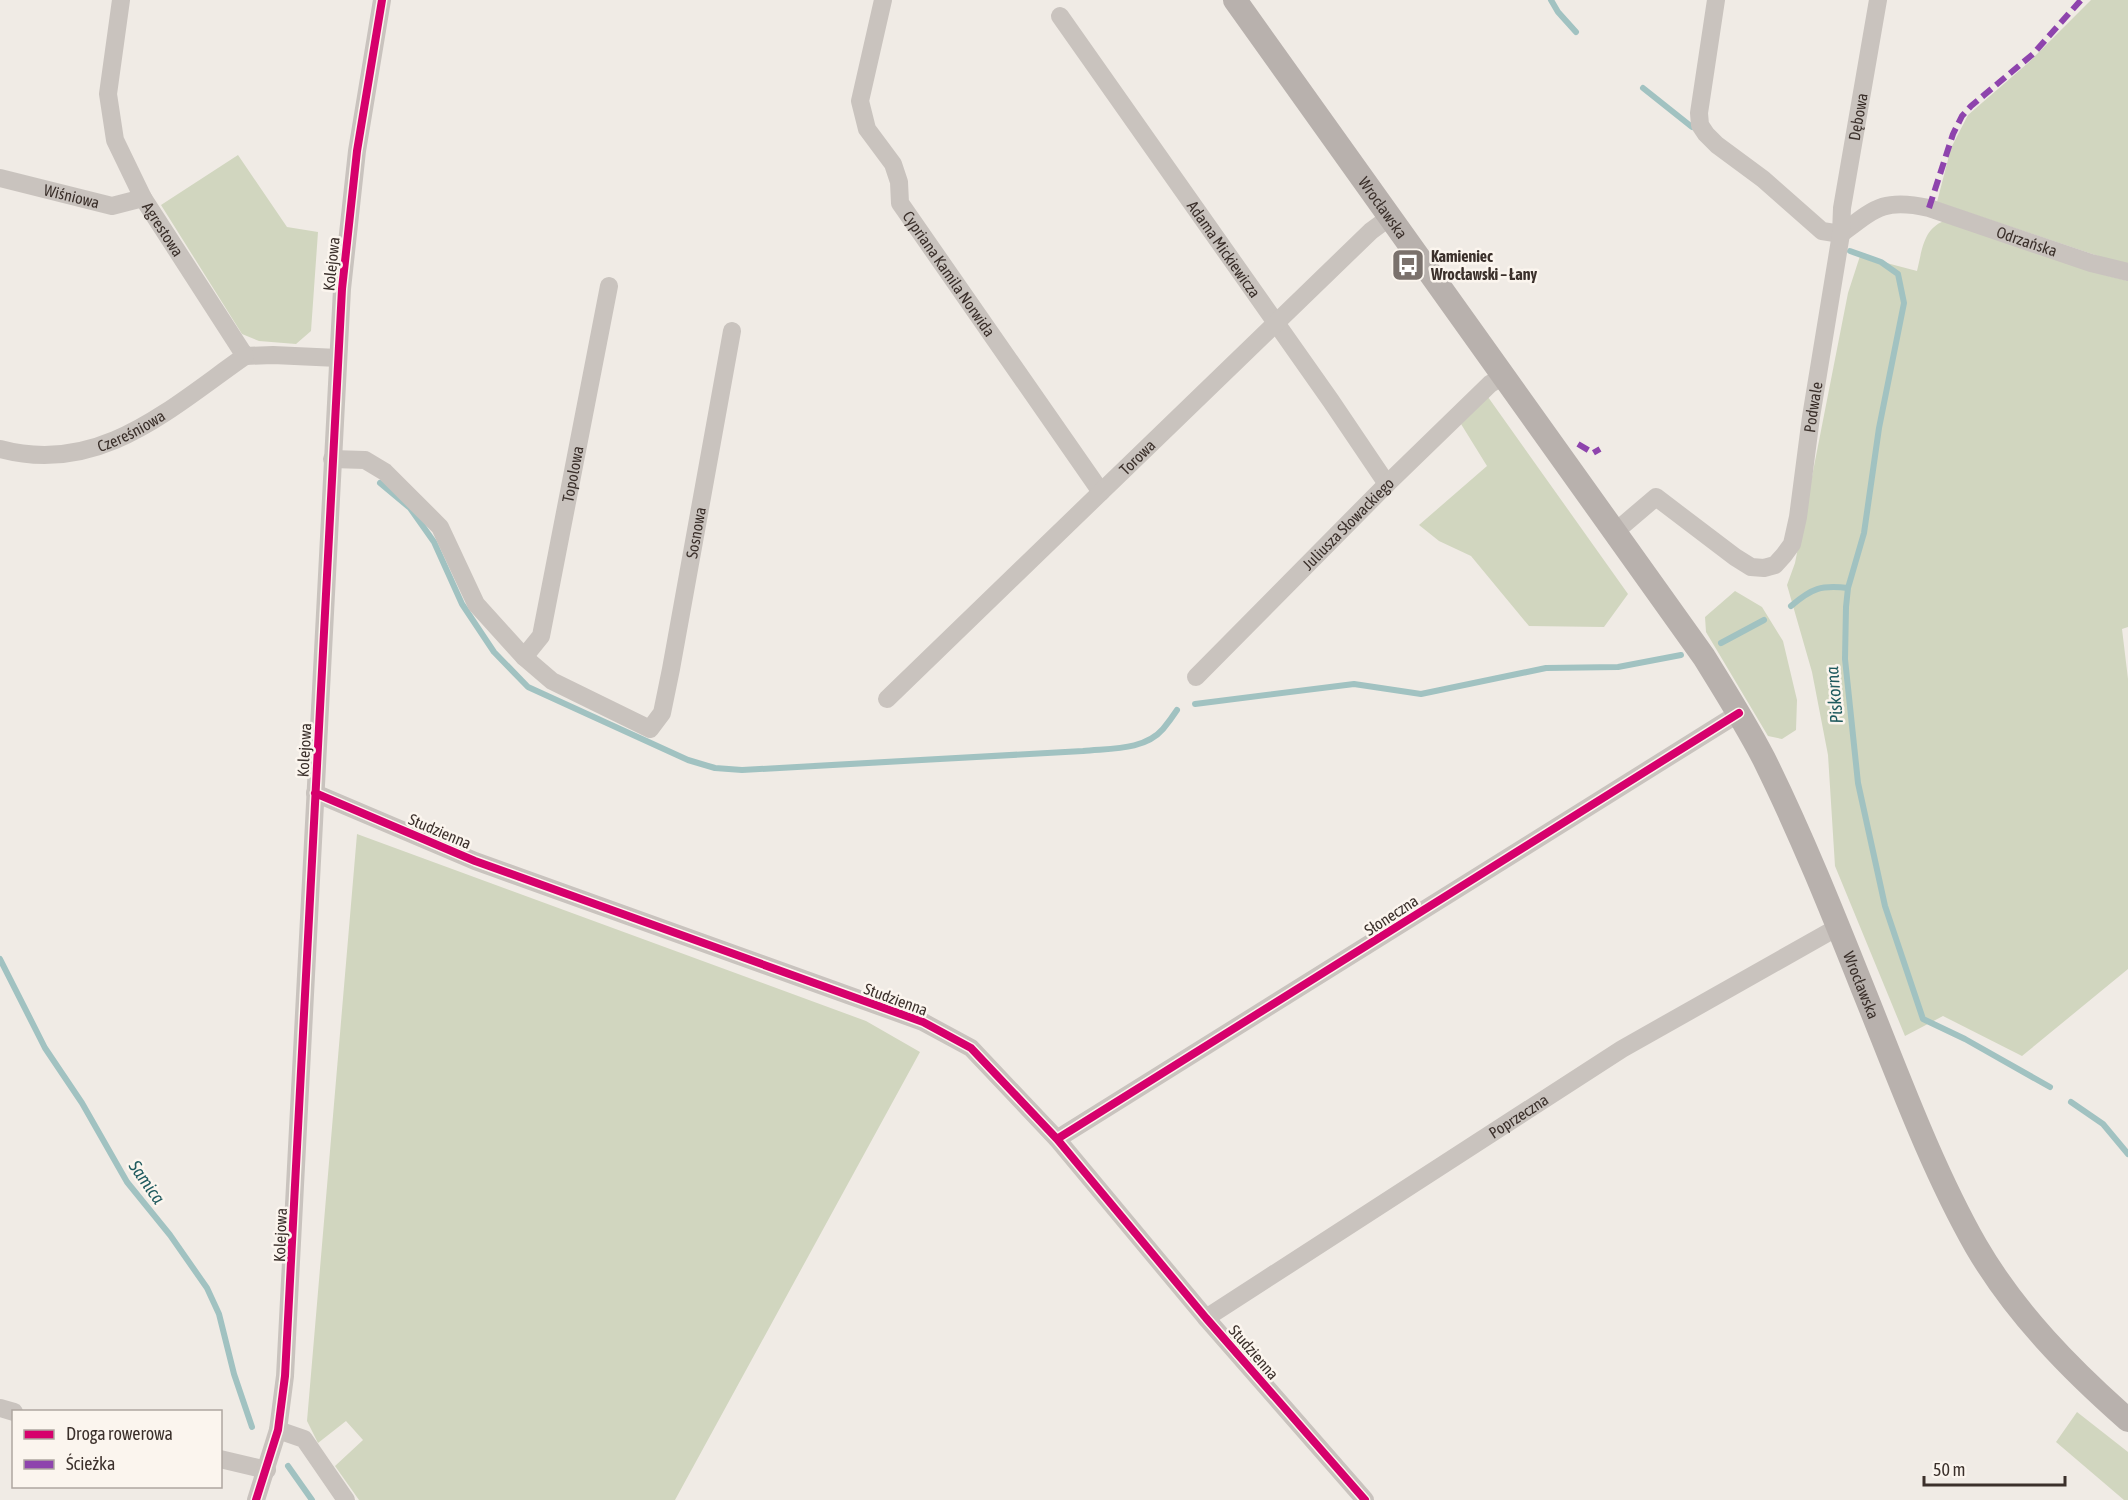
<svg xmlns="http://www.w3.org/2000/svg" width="2128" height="1500" viewBox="0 0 2128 1500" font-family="'Asap Condensed',sans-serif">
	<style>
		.green { fill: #d1d6bf }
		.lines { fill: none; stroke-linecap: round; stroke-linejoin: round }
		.stream { stroke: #a1c2c1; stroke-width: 6 }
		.minor { stroke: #c9c3be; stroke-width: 18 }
		.major { stroke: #b8b1ad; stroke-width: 24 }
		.quiet { stroke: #8e44ad; stroke-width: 6; stroke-dasharray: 12 6; stroke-linecap: butt }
		.cycleway-casing { stroke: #fbf5ee; stroke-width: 11 }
		.cycleway { stroke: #d6006c; stroke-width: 8 }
		.labels { text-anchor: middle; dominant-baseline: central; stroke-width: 5; stroke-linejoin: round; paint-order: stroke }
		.street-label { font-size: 16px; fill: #3b302b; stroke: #fbf5ee }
		.poi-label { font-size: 16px; font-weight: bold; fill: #3b302b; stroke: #fbf5ee; text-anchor: start }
		.water-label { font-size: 18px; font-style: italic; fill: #1f5a5e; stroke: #fbf5ee }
	</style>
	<rect width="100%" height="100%" fill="#f0ebe5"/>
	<!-- green -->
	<path class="green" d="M2091,0H2128V266L1937,202L1951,148L1968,115L2028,63Z
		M238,155L287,227L318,232L311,331L296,344L259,341L242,334L161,205Z
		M1944,221L2105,275L2128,281V627L2122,629L2128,679V969L2022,1056L1943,1016L1905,1036L1835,866L1828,755L1812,672L1787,585L1795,563L1848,293L1860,256L1917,271C1922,251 1923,229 1944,221Z
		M1488,397L1628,594L1604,627L1529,626L1471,556L1439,541L1419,525L1487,466L1461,424Z
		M1735,591L1762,607L1783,641L1797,700L1796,730L1782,739L1768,736L1706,632L1705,617Z
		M357,834L866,1021L920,1052L675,1500H359L335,1466L363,1440L346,1421L318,1443L307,1421Z
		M2077,1412L2128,1452V1500H2124L2056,1442Z"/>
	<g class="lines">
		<!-- stream -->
		<path class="stream" d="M1551,0L1558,12L1576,32
			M1643,88L1692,127
			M1850,251L1881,262L1898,274L1904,303L1879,428L1864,533L1848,588L1846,607L1845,659L1858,783L1885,906L1923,1019L1965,1039L2050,1087
			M380,483L410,508L434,542L462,604L494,652L528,687L688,760L715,768L742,770L1083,751C1109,748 1144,751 1163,729C1168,723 1173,716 1177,710
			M1791,606C1812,588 1821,585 1848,588
			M1721,643L1764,620
			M1195,704L1354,684L1421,694L1546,668L1618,667L1681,655
			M0,959L45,1048L82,1103L127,1182L170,1235L207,1288L219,1314L234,1374L252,1427
			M2071,1102L2103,1124L2128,1154
			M288,1466L312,1500"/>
		<!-- minor -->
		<g class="minor">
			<path id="s1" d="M121,0L108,94L115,140L143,198L245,356L273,355L338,358"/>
			<path id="s2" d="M883,0L860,101L867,129L893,164L899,182L900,203L1101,492"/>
			<path id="s3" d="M1716,0L1699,113L1700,125L1706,134L1717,145L1763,179L1822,231L1841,234C1875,208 1884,198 1929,208L2091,263L2128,272"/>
			<path id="s4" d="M1060,16L1331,401L1387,484"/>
			<path id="s5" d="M0,178L112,206L143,198"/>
			<path id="s6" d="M0,449C99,476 169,409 245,356"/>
			<path id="s7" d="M332,459L365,460L385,472L440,527L476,604L524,657L552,681L650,729L662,713L671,669L732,331"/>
			<path id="s8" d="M1615,532L1656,497L1735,557L1751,567L1764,568L1775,565L1784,555L1792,544L1798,517L1811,417L1841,234L1842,208L1878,0"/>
			<path id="s9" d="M524,657L541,636L609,286"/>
			<path id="s10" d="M1196,677L1387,484L1490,384L1503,376"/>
			<path id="s11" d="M887,699L1371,231L1390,217"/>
			<path d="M315,793L475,861L923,1022L971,1048L1057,1139L1206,1318L1365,1500"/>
			<path d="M1057,1139L1739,713"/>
			<path id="s12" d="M1206,1318L1622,1049L1838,927"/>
			<path d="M0,1408L14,1412"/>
			<path d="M278,1430L304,1439L346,1500"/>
			<path d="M220,1459L267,1470"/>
			<path d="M256,1500L278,1430L285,1376L342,289L357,151L382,0"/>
		</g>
		<!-- major -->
		<path class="major" id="s13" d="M1235,0L1704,657C1725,691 1746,724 1764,759C1801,834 1832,911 1863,989C1897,1073 1931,1167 1976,1246C2015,1313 2070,1369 2128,1420"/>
		<!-- quiet -->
		<path class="quiet" d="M1929,208L1953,134L1962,116L1971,106L2033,54L2081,0
			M1578,444L1593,453L1600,449"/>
		<defs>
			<path id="cycleway" d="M315,793L475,861L923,1022L971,1048L1057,1139L1206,1318L1365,1500
				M1057,1139L1739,713
				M256,1500L278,1430L285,1376L342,289L357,151L382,0"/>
		</defs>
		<!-- cycleway casing -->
		<use href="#cycleway" class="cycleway-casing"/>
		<!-- cycleway -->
		<use href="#cycleway" class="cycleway"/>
	</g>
	<!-- icons -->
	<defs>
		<symbol id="bus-square" viewBox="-11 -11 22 22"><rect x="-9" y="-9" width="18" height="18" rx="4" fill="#7a716c" stroke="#fbf5ee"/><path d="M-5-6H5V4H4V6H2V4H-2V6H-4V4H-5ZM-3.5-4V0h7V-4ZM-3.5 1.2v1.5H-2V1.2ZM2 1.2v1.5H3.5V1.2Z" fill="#fff"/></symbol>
	</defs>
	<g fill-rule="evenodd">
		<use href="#bus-square" x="1389" y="246" width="38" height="38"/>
	</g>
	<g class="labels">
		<!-- street labels -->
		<g class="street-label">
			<text stroke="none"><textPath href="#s8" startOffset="656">Dębowa</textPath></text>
			<text stroke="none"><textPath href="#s5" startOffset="74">Wiśniowa</textPath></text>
			<text stroke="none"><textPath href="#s13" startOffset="255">Wrocławska</textPath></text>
			<text stroke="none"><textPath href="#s1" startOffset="243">Agrestowa</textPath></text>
			<text stroke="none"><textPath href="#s3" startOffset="508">Odrzańska</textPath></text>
			<text stroke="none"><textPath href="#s4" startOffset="285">Adama Mickiewicza</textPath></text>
			<text transform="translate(331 264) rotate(-84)">Kolejowa</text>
			<text stroke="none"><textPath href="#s2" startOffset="302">Cypriana Kamila Norwida</textPath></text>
			<text stroke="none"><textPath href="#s8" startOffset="362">Podwale</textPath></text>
			<text stroke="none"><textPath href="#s6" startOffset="136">Czereśniowa</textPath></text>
			<text stroke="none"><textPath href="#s11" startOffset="348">Torowa</textPath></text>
			<text stroke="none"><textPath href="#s9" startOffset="192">Topolowa</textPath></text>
			<text stroke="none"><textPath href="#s10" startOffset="216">Juliusza Słowackiego</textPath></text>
			<text stroke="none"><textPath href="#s7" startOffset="640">Sosnowa</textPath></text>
			<text transform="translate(304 750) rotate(-87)">Kolejowa</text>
			<text transform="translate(440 831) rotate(23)">Studzienna</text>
			<text transform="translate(1391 915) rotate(-33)">Słoneczna</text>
			<text stroke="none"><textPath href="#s13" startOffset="1172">Wrocławska</textPath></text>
			<text transform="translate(896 999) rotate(20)">Studzienna</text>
			<text stroke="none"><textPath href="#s12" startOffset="372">Poprzeczna</textPath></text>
			<text transform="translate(280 1235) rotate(-88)">Kolejowa</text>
			<text transform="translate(1254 1352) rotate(49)">Studzienna</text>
		</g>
		<!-- poi labels -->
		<g class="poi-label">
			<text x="1431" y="256">Kamieniec<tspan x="1431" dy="18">Wrocławski – Łany</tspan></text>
		</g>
		<!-- water labels -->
		<g class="water-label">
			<text transform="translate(1834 695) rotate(-95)">Piskorna</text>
			<text transform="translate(147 1182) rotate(55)">Samica</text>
		</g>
	</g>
	<!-- legend -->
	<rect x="12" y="1410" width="210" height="78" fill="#fbf5ee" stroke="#aea6a0" stroke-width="1.5"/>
	<rect x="24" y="1430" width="30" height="9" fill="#d6006c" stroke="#aea6a0" stroke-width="1.5"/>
	<text x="66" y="1440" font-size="18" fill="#3b302b">Droga rowerowa</text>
	<rect x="24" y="1460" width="30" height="9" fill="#8e44ad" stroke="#aea6a0" stroke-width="1.5"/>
	<text x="66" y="1470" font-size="18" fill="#3b302b">Ścieżka</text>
	<!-- scale -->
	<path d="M1924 1476v9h141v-9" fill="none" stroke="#3b302b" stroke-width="3"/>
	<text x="1933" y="1476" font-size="18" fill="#3b302b" stroke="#fbf5ee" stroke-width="4.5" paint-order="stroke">50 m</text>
</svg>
